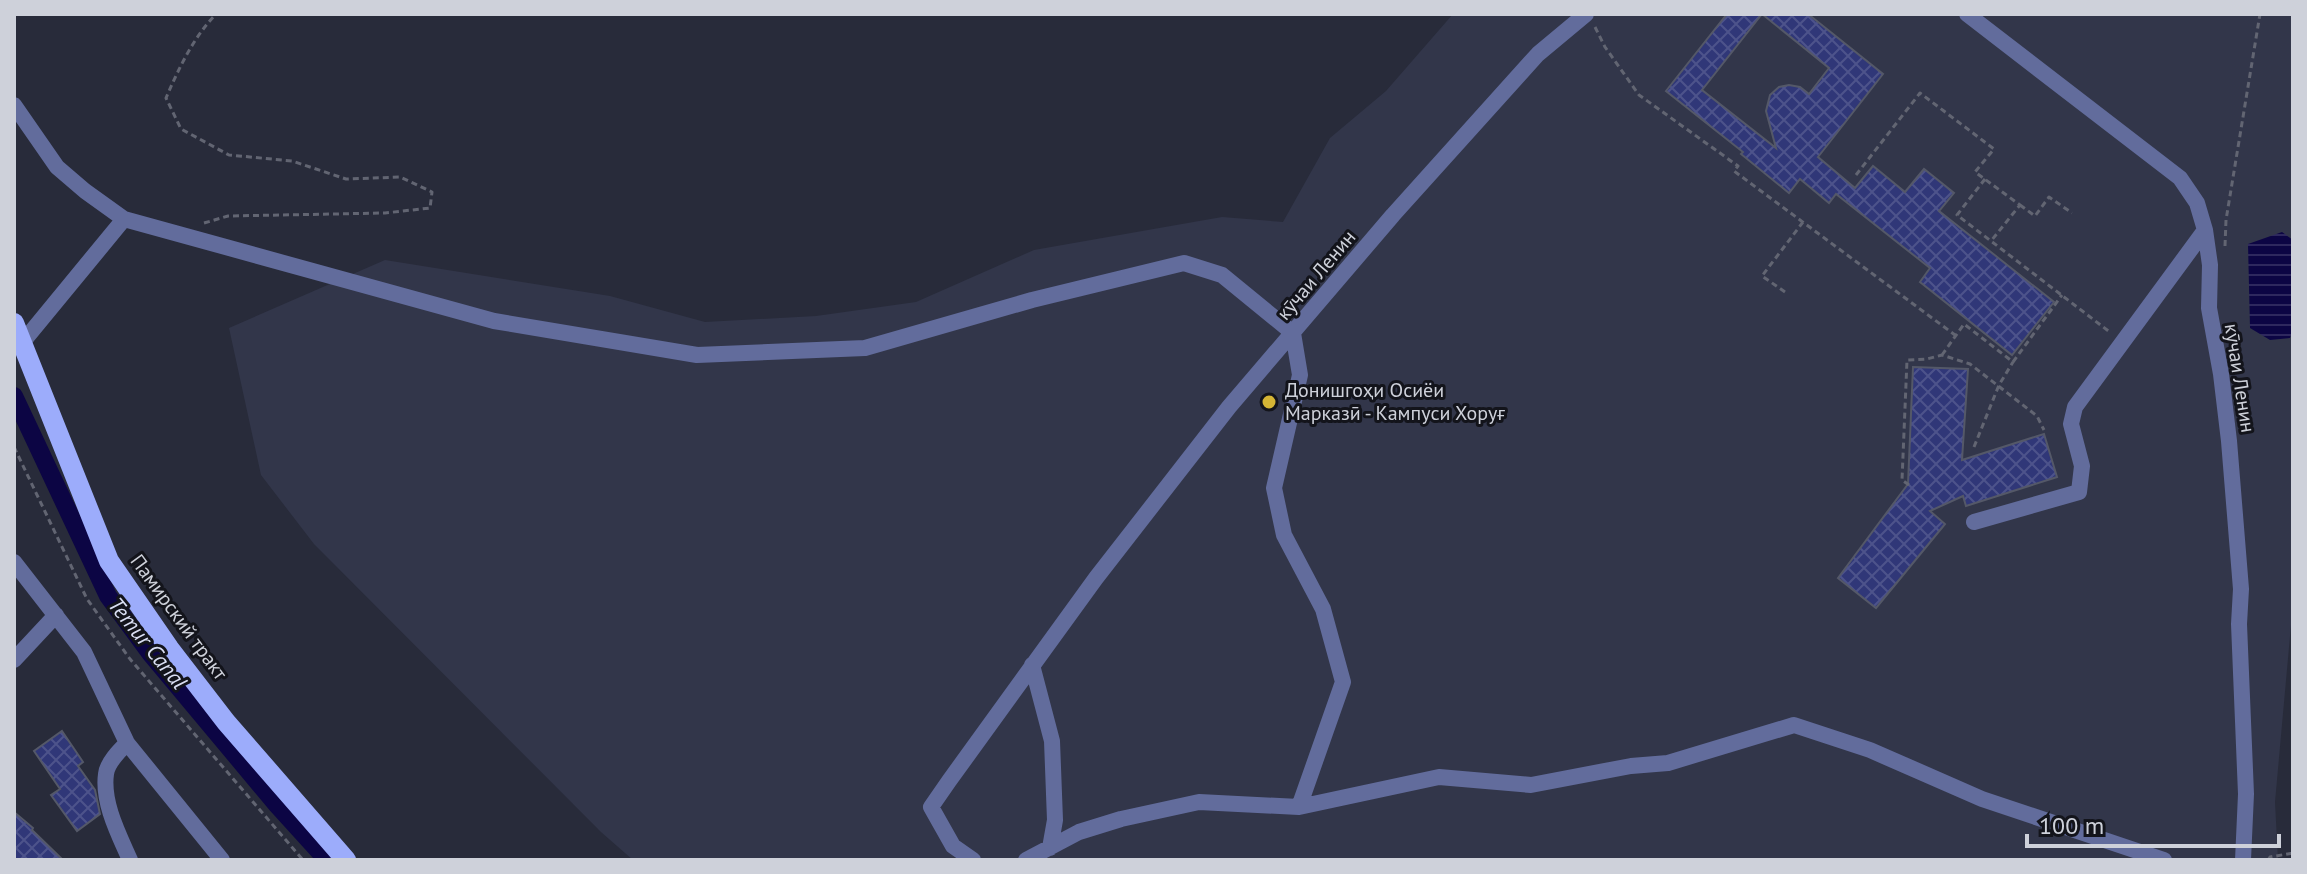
<svg xmlns="http://www.w3.org/2000/svg" width="2307" height="874" viewBox="0 0 2307 874" font-family="'PT Sans',sans-serif">
	<style>
		.built { fill: #32364a }
		.water { fill: url(#water-rules) }
		.lines { fill: none; stroke-linecap: round; stroke-linejoin: round }
		.canal { stroke: #0c0544; stroke-width: 18 }
		.building { fill: url(#building-cross-hatch); stroke: #545868; stroke-width: 2; fill-rule: evenodd }
		.path { stroke: #626572; stroke-width: 3; stroke-dasharray: 6 4; stroke-linecap: butt }
		.minor { stroke: #626c9c; stroke-width: 16 }
		.major { stroke: #9cacfb; stroke-width: 20 }
		.poi-dot { fill: #d5b535; stroke: #13141b; stroke-width: 3 }
		.labels { text-anchor: middle; dominant-baseline: central; stroke-width: 6; stroke-linejoin: round; paint-order: stroke }
		.street-label { font-size: 20px; fill: #ced1da; stroke: #13141b }
		.poi-label { font-size: 20px; fill: #ced1da; stroke: #13141b; text-anchor: start }
		.water-label { font-size: 22px; font-style: italic; fill: #d9def2; stroke: #13141b }
	</style>
	<defs>
		<pattern id="water-rules" width="6" height="5" patternUnits="userSpaceOnUse" patternTransform="scale(2)"><rect width="6" height="5" fill="#0c0544"/><path d="M0 2.5h6" fill="none" stroke="#2e285e"/></pattern>
		<pattern id="building-cross-hatch" width="8" height="8" patternUnits="userSpaceOnUse" patternTransform="scale(2)"><rect width="8" height="8" fill="#303778"/><path d="M0 0l8 8M0 8l8-8" fill="none" stroke="#4d538b"/></pattern>
	</defs>
	<rect width="100%" height="100%" fill="#282b3a"/>
	<!-- built -->
	<path class="built" d="M1453,14H2293V603L2275,802L2278,860H633L601,832L314,544L261,475L229,328L385,260L610,296L705,322L816,316L916,302L1034,250L1222,217L1283,222L1330,138L1386,91Z"/>
	<!-- water -->
	<path class="water" d="M2282,232L2293,240V328L2290,338L2270,340L2250,328L2248,244Z"/>
	<g class="lines">
		<!-- canal -->
		<path class="canal" d="M14,396L108,596L150,653L277,805L327,860"/>
	</g>
	<!-- building -->
	<path class="building" d="M1727,14H1808L1883,74L1818,157L1855,188L1873,166L1905,192L1924,169L1954,193L1939,211L2054,302L2012,355L1920,282L1930,268L1836,194L1829,203L1800,179L1789,193L1741,154L1743,152L1666,91ZM1762,14L1829,68L1809,94L1800,87L1789,85L1779,87L1770,95L1766,111L1776,148L1702,90Z
		M1913,367L1968,369L1962,460L2044,434L2057,477L1966,506L1963,496L1930,511L1945,524L1876,608L1838,578L1908,484Z
		M62,731L83,762L78,766L95,790L100,814L77,831L51,795L60,789L34,751Z
		M14,812L33,828L32,830L63,860H14Z"/>
	<g class="lines">
		<!-- path -->
		<path class="path" d="M1595,27L1605,47L1639,95L1738,166L1734,171L1955,335
			M1856,175L1920,93L1994,149L1975,172L2020,205L1991,241
			M1985,179L1957,215L2111,333
			M2020,205L2035,216L2049,197L2072,213
			M204,223L228,216L385,213L430,208L432,192L400,177L346,179L292,161L229,155L181,129L166,98C179,68 193,38 216,14
			M2225,246L2226,220L2260,14
			M1785,292L1762,276L1803,222
			M1942,355L1964,324L2013,362L2062,295
			M14,447L87,599L130,659L303,860
			M1974,447L1999,385L2013,362
			M1909,485L1902,480L1907,360L1927,359L1942,355L1970,364L2037,416L2044,430
			M2268,860L2270,857L2293,853"/>
		<!-- minor -->
		<path class="minor" d="M1967,14L2180,178L2197,203L2205,230L2210,265L2209,308L2221,374L2229,441L2241,589L2239,624L2246,794L2243,860
			M14,105L57,167L85,191L124,219L494,321L697,355L865,348L1032,300L1184,263L1222,275L1293,333L1300,375L1274,488L1284,535L1323,609L1343,682L1299,807L1439,777L1531,785L1631,766L1668,763L1794,725L1870,750L1982,799L2164,860
			M22,343L124,219
			M1974,522L2079,492L2082,466L2071,424L2075,407L2205,230
			M14,562L84,652L127,743L222,860
			M14,660L56,615
			M1032,665L1052,741L1055,820L1050,848
			M127,743C119,751 107,763 106,774C102,803 119,835 130,860
			M973,860L953,846L931,807L949,781L1096,578L1229,407L1393,215L1538,54L1586,14
			M1026,860L1079,832L1121,819L1199,802L1299,807"/>
		<!-- major -->
		<path class="major" d="M14,323L109,561L169,648L226,722L346,860"/>
	</g>
	<!-- markers -->
	<circle class="poi-dot" cx="1269" cy="402" r="8"/>
	<g class="labels">
		<!-- street labels -->
		<g class="street-label">
			<text transform="translate(1316 275) rotate(-50)">кӯчаи Ленин</text>
			<text transform="translate(2240 378) rotate(81)">кӯчаи Ленин</text>
			<text transform="translate(179 617) rotate(54)">Памирский тракт</text>
		</g>
		<!-- poi labels -->
		<g class="poi-label">
			<text x="1285" y="390">Донишгоҳи Осиёи<tspan x="1285" dy="23">Марказӣ - Кампуси Хоруғ</tspan></text>
		</g>
		<!-- water labels -->
		<g class="water-label">
			<text transform="translate(148 643) rotate(51)">Temur Canal</text>
		</g>
	</g>
	<!-- border -->
	<rect width="2307" height="874" fill="none" stroke="#ced1da" stroke-width="32"/>
	<!-- scale -->
	<path d="M2027 834v12h252v-12" fill="none" stroke="#ced1da" stroke-width="4"/>
	<text x="2039" y="834" font-size="24" fill="#ced1da" stroke="#13141b" stroke-width="6" paint-order="stroke">100 m</text>
</svg>
